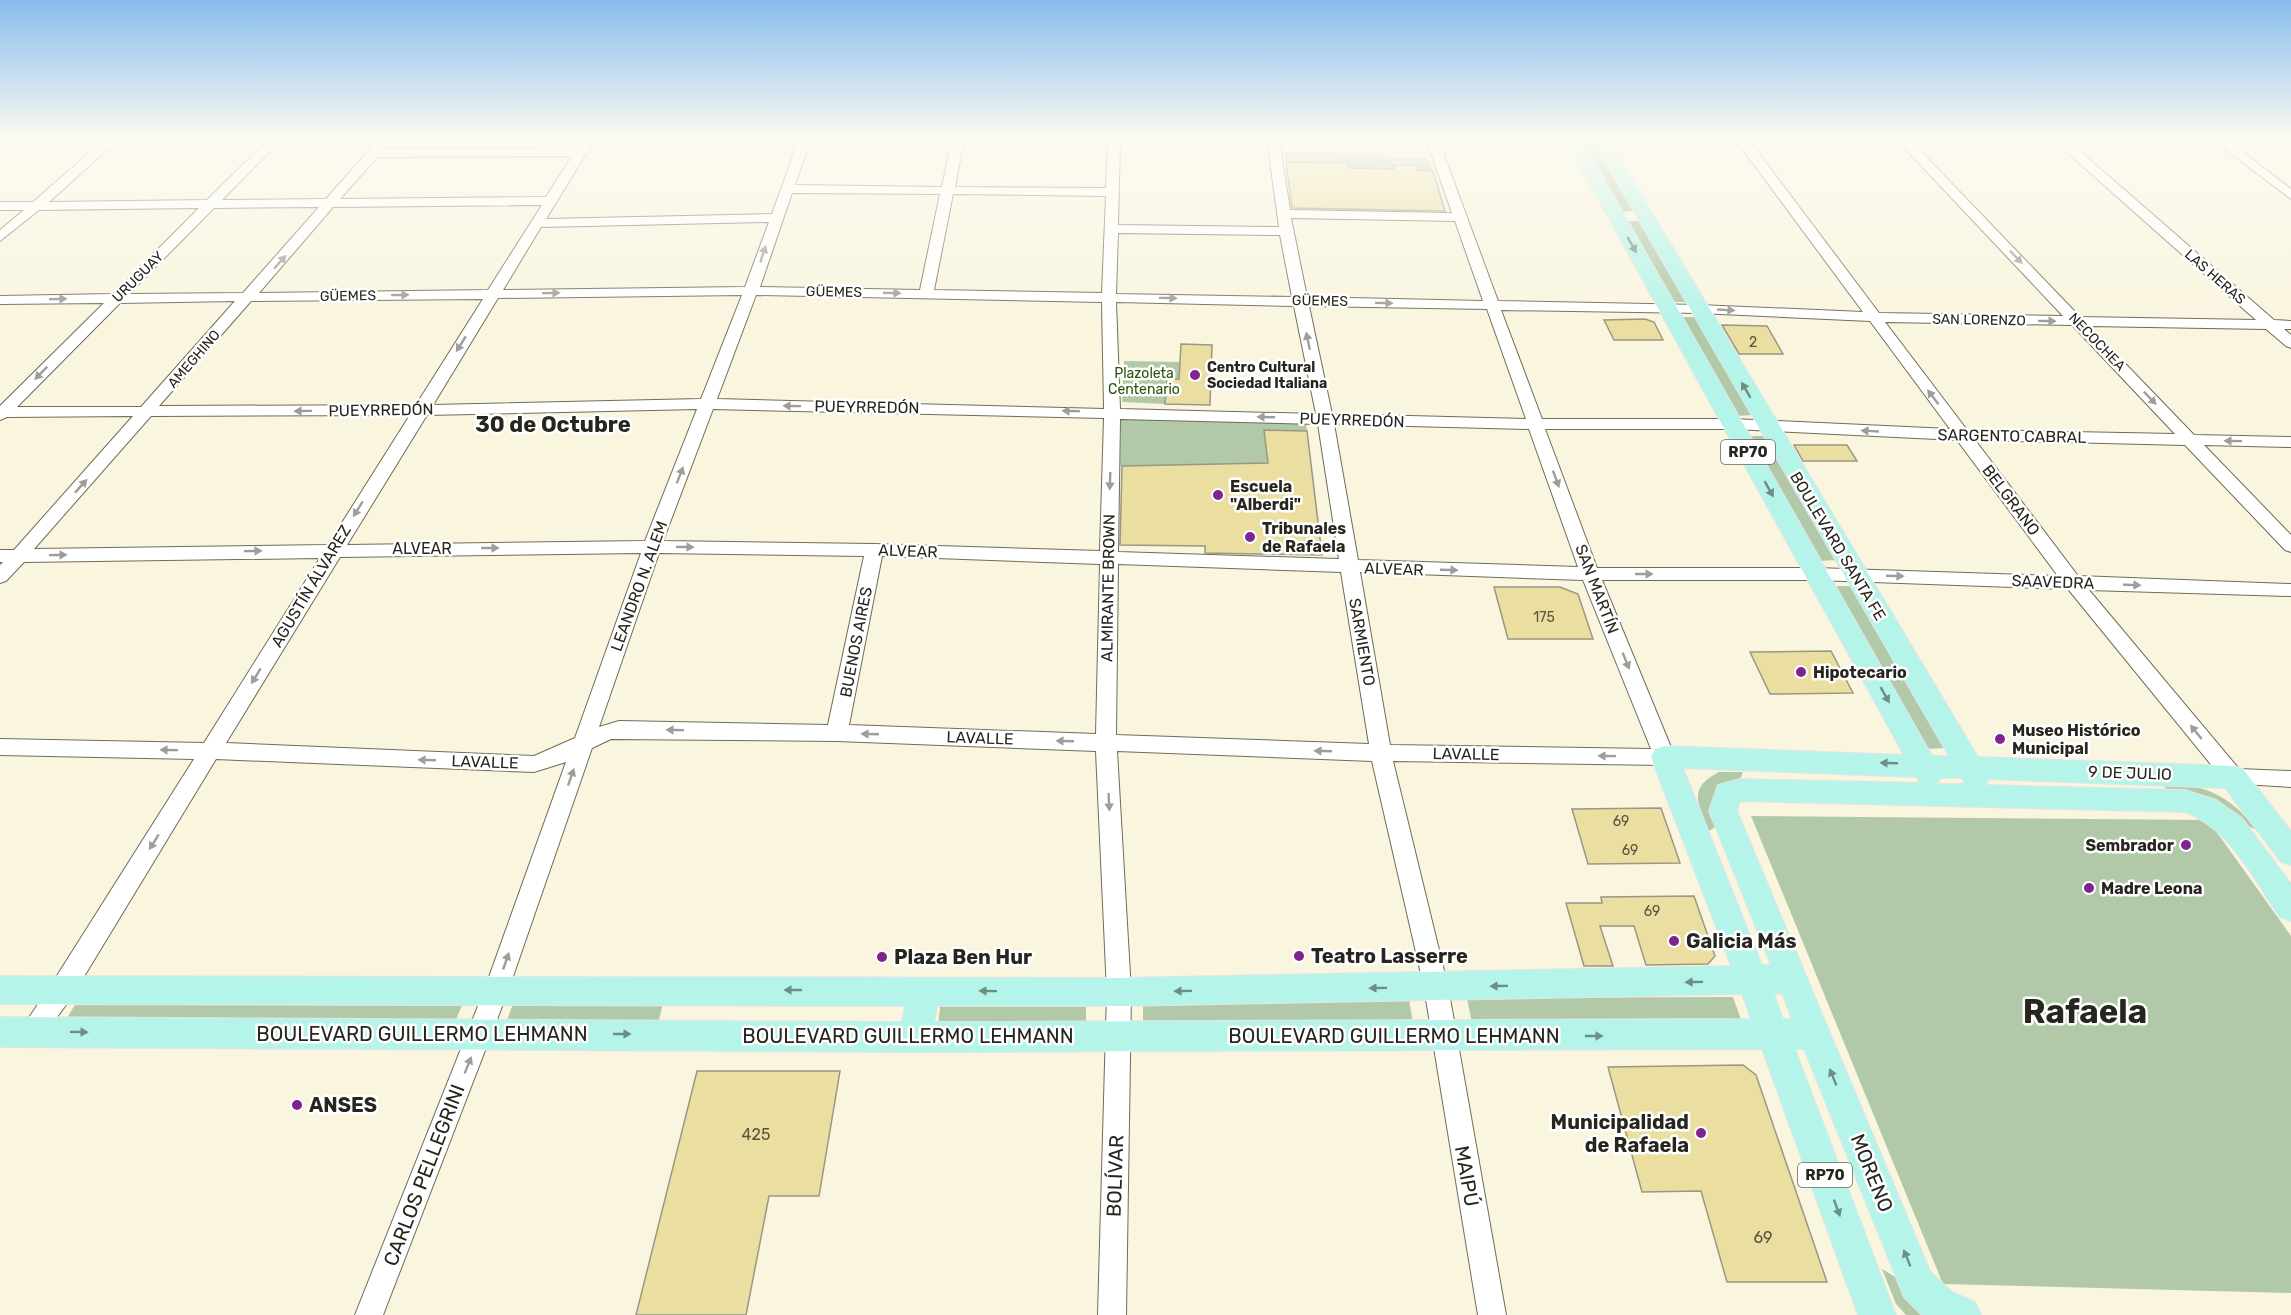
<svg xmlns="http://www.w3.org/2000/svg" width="2291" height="1315" viewBox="0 0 2291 1315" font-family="Rubik,sans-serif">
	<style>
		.green { fill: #b2c9a9 }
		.building { fill: #eadfa1; stroke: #9a9783; stroke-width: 1.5 }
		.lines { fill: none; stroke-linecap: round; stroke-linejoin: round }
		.minor-casing { stroke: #706c59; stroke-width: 2 }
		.major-casing { stroke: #e5e5e4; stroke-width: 2 }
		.minor { fill: #fff; fill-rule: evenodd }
		.major { fill: #b5f4e9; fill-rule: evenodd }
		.oneway { fill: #6e8d84 }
		.oneway2 { fill: #9e9d9a }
		.poi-dot { fill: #81238f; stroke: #fff; stroke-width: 2 }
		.labels { text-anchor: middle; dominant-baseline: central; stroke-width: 5; stroke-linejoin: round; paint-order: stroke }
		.far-street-label { font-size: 14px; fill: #27261e; stroke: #fff }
		.number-label { font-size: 14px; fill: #58543f }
		.far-poi-label { font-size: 14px; font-weight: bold; fill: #27261e; stroke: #fff; text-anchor: start }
		.far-park-label { font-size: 14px; fill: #26520a; stroke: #fff }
		.shield { fill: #fff; stroke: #686762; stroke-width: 1.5 }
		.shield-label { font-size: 15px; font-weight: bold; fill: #27261e }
		.street-label { font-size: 16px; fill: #27261e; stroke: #fff }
		.poi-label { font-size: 16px; font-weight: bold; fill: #27261e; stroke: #fff; text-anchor: start }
		.near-number-label { font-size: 16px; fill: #58543f }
		.near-poi-label { font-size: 20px; font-weight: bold; fill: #27261e; stroke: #fff; text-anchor: start }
		.near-street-label { font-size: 20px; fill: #27261e; stroke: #fff }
		.district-label { font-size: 22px; font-weight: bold; fill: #27261e; stroke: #fff }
		.near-town-label { font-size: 33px; font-weight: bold; fill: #27261e; stroke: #fff }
	</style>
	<rect width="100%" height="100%" fill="#f9f5df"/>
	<!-- green -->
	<path class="green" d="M1578,139H1588L1597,147L1634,211L1621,212Z
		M1284,151L1371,153L1391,157L1428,158L1433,171L1417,170L1416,165L1393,162L1398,181H1379L1377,168H1349L1348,163L1286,162Z
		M1626,221H1639L1686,302H1672Z
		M1681,317H1695L1753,415L1736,416Z
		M1124,361L1180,362L1179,380L1167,379L1165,404L1122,402Z
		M1121,418L1306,424L1307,431H1264L1268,463L1120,466Z
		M1748,436H1765L1837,560L1819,561Z
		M1834,586H1852L1946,748L1925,749Z
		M1719,772H1743L1720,824L1709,831C1698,804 1687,788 1719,772Z
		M2157,782C2204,785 2227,792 2257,830L2173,793Z
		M1751,816L2208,820L2291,936V1293L1943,1284Z
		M1733,997L1742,1022L1472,1023L1467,998Z
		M79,998L464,1000L454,1025L64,1023Z
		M515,998L664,999L658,1024L506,1023Z
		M1086,999V1024L938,1025L941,1000Z
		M1409,999L1413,1024L1143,1025V1000Z
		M1882,1269L1904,1282L1936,1315H1906L1896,1304Z"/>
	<!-- building -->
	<path class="building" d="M1286,162L1348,163L1349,168L1394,169V165H1416L1417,170L1433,171L1445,211L1292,208Z
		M1645,319L1654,322L1663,340H1614L1604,320Z
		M1722,325L1767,326L1783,354H1739Z
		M1181,344L1212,345L1210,405L1165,404L1167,379H1179Z
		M1264,430L1307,431L1322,555L1205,553V546L1120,545L1122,466L1268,463Z
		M1794,445H1847L1857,461H1803Z
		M1494,587H1560L1578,594L1593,639H1508Z
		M1831,651L1853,693L1770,694L1750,652Z
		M1661,808L1680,863L1588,864L1572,809Z
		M1694,896L1715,956L1708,964L1646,965L1634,926H1600L1613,966H1584L1566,903H1602L1601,897Z
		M1743,1065L1756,1075L1827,1282H1727L1701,1191L1642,1192L1608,1067Z
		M697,1071H840L819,1196H769L746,1315H636Z"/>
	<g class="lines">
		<defs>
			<path id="minor" d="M105,139H119L49,202L207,200L269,139H282L222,200L326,199L379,139H392L384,149L577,148L583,139H595L546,219L772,214L799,139H811L795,185L942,187L952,139H964L955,187L1106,188L1108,139H1120L1118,225L1279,227L1267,139H1279L1290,210L1452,213L1426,139H1438L1498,301L1699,305L1863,312L1735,139H1748L1879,313L2063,316L1896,139H1909L2080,317L2256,320L2052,139H2066L2274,320L2291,321V329H2284L2291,335V348L2286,346L2266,329L2089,326L2194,435L2291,437V447L2204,445L2291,535V552L2285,550L2185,445L1975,440L2078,576L2291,584V596L2089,590L2239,769L2291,771V787L2226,783L2068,589L1816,580H1602L1675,757L1672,763L1665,765L1393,761L1448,987L1506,1315H1478L1424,987L1372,761L1117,751L1131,992L1126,1315H1098L1107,992L1096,751L837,741L611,739L592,748L508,991L383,1315H355L484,991L566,762L534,772L216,759L71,998L41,1039L32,1043L23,1039L20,1031L53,982L194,759L0,755V739L204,743L320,558L24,562L6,581L0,583V565L3,562H0V550H14L133,416L7,417L0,420V406L104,303L0,304V296L113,294L199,208L39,210L0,241V230L24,210H0V202H33ZM572,156L546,197L340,199L377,157ZM792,193L940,194L920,290L760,287ZM953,194L1106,196L1102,293L934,290ZM542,205L488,290L259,293L333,207ZM319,207L243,293L129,294L214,208ZM1291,218L1455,221L1483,301L1307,297ZM769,222L745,287L503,290L541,227ZM1118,233L1280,235L1292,297L1116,294ZM742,295L701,399L433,405L498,298ZM756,295L1102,302L1104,409L717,399ZM483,299L416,405L159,406L251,301ZM235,301L141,407H17L120,303ZM1116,302L1294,306L1316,414L1120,409ZM1309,306L1487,309L1526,419L1332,414ZM1501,310L1699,313L1870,321L1950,429L1733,419H1542ZM1885,322L2072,325L2175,434L1967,430ZM697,409L645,541L347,545L427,415ZM713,409L1104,418L1100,551L874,544L663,541ZM410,415L328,545L34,549L151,416ZM1120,419L1318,424L1339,559L1118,552ZM1334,424L1529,429L1578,567L1358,560ZM1545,429H1733L1957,440L2058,576L1816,568H1597ZM641,553L575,738L534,756L226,743L340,557ZM659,553L864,556L828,725L619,721L599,727ZM882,556L1100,564L1096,734L849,725ZM1118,564L1341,572L1369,744L1116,735ZM1360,572L1583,580L1651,749L1390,745Z
				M2212,139H2226L2291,189V199Z"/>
			<path id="major" d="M1565,139H1581L1932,756H1949L1592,139H1608L1978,757L2233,766L2243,769L2291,831V865L2281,862L2225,788L1989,779L1986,785L2185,790L2216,800L2242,818L2291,884V921L2280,917C2254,880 2230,828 2185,812L1740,801L1737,811L1930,1271L1952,1292L1975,1302L1981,1315H1922L1904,1297L1804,1049H1795L1896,1315H1858L1762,1049L915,1052L0,1047V1017L902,1022L905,1006L0,1004V976L1119,978L1731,966L1651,757L1655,749L1665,746L1904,755ZM1683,768L1916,777L1920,783L1740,779L1718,785L1709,811L1771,965H1762ZM1941,778H1962L1965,784H1936ZM1782,993L1792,1019H1783L1774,994ZM1742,994L1751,1019L934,1022L937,1006H1119Z"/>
		</defs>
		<!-- minor casing -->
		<use href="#minor" class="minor-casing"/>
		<!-- major casing -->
		<use href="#major" class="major-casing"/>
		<!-- minor -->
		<use href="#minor" class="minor"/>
		<!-- major -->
		<use href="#major" class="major"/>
	</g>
	<!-- one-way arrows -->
	<defs><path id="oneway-solid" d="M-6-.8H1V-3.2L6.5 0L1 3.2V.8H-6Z" transform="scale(1.5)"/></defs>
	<g class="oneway">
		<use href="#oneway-solid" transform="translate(1632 245) rotate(61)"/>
		<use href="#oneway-solid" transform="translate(1746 390) rotate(-120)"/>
		<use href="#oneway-solid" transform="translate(1769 489) rotate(61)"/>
		<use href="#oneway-solid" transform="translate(1885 695) rotate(61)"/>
		<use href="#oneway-solid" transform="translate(1889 763) rotate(-178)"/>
		<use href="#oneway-solid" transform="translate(1694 982) rotate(179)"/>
		<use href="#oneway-solid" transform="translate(1499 986) rotate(179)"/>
		<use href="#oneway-solid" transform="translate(1378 988) rotate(179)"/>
		<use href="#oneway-solid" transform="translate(793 990) rotate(180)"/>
		<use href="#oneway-solid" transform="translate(988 991) rotate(-179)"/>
		<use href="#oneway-solid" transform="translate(1183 991) rotate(179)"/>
		<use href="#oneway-solid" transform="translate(79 1032) rotate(1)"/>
		<use href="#oneway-solid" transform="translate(622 1034)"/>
		<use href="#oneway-solid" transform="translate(1594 1036)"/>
		<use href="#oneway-solid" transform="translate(1833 1077) rotate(-112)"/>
		<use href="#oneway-solid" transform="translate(1837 1208) rotate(70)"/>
		<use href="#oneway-solid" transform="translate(1907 1258) rotate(-112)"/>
	</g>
	<g class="oneway2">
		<use href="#oneway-solid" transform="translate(763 254) rotate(-72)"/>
		<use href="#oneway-solid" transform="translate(2016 257) rotate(46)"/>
		<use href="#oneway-solid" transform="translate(280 262) rotate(-48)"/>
		<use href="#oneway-solid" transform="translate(551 293) rotate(-1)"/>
		<use href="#oneway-solid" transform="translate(892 293) rotate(1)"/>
		<use href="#oneway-solid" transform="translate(400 295) rotate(-1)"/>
		<use href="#oneway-solid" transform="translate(1168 298) rotate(1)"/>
		<use href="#oneway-solid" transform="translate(58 299) rotate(-1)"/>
		<use href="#oneway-solid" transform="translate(1384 303) rotate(1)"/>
		<use href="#oneway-solid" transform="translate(1726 310) rotate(3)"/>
		<use href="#oneway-solid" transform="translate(2047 321) rotate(1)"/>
		<use href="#oneway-solid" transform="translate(1308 341) rotate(-102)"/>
		<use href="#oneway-solid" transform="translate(461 344) rotate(122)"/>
		<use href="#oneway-solid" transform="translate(41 373) rotate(135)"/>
		<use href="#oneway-solid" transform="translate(1933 397) rotate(-127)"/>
		<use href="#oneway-solid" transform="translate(2150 398) rotate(46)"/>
		<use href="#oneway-solid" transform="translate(792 406) rotate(-179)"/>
		<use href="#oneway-solid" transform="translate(303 411) rotate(179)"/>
		<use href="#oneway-solid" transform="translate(1071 411) rotate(-179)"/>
		<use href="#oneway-solid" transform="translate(1266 417) rotate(-178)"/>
		<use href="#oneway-solid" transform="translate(1870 431) rotate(-177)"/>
		<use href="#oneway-solid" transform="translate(2233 441) rotate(-179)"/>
		<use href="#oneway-solid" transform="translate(680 475) rotate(-69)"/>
		<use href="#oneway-solid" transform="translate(1556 479) rotate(70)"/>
		<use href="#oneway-solid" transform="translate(1110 481) rotate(92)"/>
		<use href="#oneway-solid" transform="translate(81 486) rotate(-48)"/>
		<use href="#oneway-solid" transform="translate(358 509) rotate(122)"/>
		<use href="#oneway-solid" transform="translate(685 547) rotate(1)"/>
		<use href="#oneway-solid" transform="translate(490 548)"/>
		<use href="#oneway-solid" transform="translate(253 551) rotate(-1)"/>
		<use href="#oneway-solid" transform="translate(58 555) rotate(-1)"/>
		<use href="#oneway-solid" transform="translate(1449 570) rotate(2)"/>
		<use href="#oneway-solid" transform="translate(1644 574)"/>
		<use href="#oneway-solid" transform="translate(1895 576) rotate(2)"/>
		<use href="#oneway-solid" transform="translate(2132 585) rotate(2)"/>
		<use href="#oneway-solid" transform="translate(1626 661) rotate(68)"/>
		<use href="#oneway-solid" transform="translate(256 676) rotate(121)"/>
		<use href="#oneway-solid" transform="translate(675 730) rotate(-179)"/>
		<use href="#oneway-solid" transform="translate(2196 732) rotate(-129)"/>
		<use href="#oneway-solid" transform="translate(870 734) rotate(-178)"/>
		<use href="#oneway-solid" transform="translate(1065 741) rotate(-178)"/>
		<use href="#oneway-solid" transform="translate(169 750) rotate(-179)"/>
		<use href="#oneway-solid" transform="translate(1323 751) rotate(-178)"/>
		<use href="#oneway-solid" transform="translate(1607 756) rotate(-179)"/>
		<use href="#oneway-solid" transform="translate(427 760) rotate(-178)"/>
		<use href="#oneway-solid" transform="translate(571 777) rotate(-71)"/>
		<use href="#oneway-solid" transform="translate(1109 802) rotate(87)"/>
		<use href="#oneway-solid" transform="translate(154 842) rotate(122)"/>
		<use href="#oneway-solid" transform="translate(506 961) rotate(-71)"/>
		<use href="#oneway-solid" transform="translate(468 1065) rotate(-68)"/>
	</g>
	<!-- sky -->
	<linearGradient id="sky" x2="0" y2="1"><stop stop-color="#88bdee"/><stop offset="0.43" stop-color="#fcfaf1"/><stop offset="1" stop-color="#fcfaf1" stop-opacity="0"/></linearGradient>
	<rect width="2291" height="323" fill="url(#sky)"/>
	<!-- markers -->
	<g class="poi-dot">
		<circle cx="1195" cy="375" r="6"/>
		<circle cx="1218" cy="495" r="6"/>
		<circle cx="1250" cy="537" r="6"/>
		<circle cx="1801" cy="672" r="6"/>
		<circle cx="2000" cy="739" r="6"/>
		<circle cx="2186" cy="845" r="6"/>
		<circle cx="2089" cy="888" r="6"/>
		<circle cx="1674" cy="941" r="6"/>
		<circle cx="1299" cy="956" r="6"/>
		<circle cx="882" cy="957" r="6"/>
		<circle cx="297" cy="1105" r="6"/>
		<circle cx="1701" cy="1133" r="6"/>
	</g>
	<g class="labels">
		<!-- far-street labels -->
		<g class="far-street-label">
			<text transform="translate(138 277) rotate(-45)">URUGUAY</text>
			<text transform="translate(2215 277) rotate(41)">LAS HERAS</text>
			<text transform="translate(834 292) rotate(1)">GÜEMES</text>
			<text transform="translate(348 296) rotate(-1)">GÜEMES</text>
			<text transform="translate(1320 301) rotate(1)">GÜEMES</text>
			<text transform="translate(1979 320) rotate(1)">SAN LORENZO</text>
			<text transform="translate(2097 342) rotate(46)">NECOCHEA</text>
			<text transform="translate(194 359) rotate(-49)">AMEGHINO</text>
		</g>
		<!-- number labels -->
		<g class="number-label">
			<text x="1753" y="342">2</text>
			<text x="1544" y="617">175</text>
			<text x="1621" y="821">69</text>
			<text x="1630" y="850">69</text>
			<text x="1652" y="911">69</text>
		</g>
		<!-- far-poi labels -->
		<g class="far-poi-label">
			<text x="1207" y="367">Centro Cultural<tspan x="1207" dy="16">Sociedad Italiana</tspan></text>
		</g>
		<!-- far-park labels -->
		<g class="far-park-label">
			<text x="1144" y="373">Plazoleta<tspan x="1144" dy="16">Centenario</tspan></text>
		</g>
		<!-- shield labels -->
		<g class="shield">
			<rect x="1721" y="440" width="54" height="24" rx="4.5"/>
			<rect x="1798" y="1163" width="54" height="24" rx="4.5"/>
		</g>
		<g class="shield-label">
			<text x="1748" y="452">RP70</text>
			<text x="1825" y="1175">RP70</text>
		</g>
		<!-- street labels -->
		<g class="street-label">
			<text transform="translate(867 407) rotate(1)">PUEYRREDÓN</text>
			<text transform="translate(381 410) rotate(-1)">PUEYRREDÓN</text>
			<text transform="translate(1352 420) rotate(2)">PUEYRREDÓN</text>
			<text transform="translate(2012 436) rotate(1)">SARGENTO CABRAL</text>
			<text transform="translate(2011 500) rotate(53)">BELGRANO</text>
			<text transform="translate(1838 546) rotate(59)">BOULEVARD SANTA FE</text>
			<text x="422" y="548">ALVEAR</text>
			<text transform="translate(908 551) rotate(2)">ALVEAR</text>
			<text transform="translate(1394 569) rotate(2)">ALVEAR</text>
			<text transform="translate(2053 582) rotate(2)">SAAVEDRA</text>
			<text transform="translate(311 586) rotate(-59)">AGUSTÍN ÁLVAREZ</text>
			<text transform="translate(639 586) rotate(-70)">LEANDRO N. ALEM</text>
			<text transform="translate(1108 588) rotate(-89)">ALMIRANTE BROWN</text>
			<text transform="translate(1597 589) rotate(69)">SAN MARTÍN</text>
			<text transform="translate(856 642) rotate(-79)">BUENOS AIRES</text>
			<text transform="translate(1362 642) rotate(80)">SARMIENTO</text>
			<text transform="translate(980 738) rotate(2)">LAVALLE</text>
			<text transform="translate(1466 754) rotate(1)">LAVALLE</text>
			<text transform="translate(485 762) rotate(2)">LAVALLE</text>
			<text transform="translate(2130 773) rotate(2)">9 DE JULIO</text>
		</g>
		<!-- poi labels -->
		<g class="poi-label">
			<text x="1230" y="486">Escuela<tspan x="1230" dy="18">"Alberdi"</tspan></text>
			<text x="1262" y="528">Tribunales<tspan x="1262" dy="18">de Rafaela</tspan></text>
			<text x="1813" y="672">Hipotecario</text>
			<text x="2012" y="730">Museo Histórico<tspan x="2012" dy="18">Municipal</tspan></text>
			<text x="2174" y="845" text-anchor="end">Sembrador</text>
			<text x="2101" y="888">Madre Leona</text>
		</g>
		<!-- near-number labels -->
		<g class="near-number-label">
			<text x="756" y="1134">425</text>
			<text x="1763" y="1237">69</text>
		</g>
		<!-- near-poi labels -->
		<g class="near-poi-label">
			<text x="1686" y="941">Galicia Más</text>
			<text x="1311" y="956">Teatro Lasserre</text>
			<text x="894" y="957">Plaza Ben Hur</text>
			<text x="309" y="1105">ANSES</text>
			<text x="1689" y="1122" text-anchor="end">Municipalidad<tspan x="1689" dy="23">de Rafaela</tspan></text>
		</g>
		<!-- near-street labels -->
		<g class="near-street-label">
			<text x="422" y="1034">BOULEVARD GUILLERMO LEHMANN</text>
			<text x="908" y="1036">BOULEVARD GUILLERMO LEHMANN</text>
			<text x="1394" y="1036">BOULEVARD GUILLERMO LEHMANN</text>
			<text transform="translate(1872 1173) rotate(68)">MORENO</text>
			<text transform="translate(424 1175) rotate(-69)">CARLOS PELLEGRINI</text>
			<text transform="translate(1115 1176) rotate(-88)">BOLÍVAR</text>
			<text transform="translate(1467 1176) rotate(80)">MAIPÚ</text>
		</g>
		<!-- district labels -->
		<g class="district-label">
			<text x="553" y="424">30 de Octubre</text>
		</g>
		<!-- near-town labels -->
		<g class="near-town-label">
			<text x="2085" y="1011">Rafaela</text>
		</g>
	</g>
</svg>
